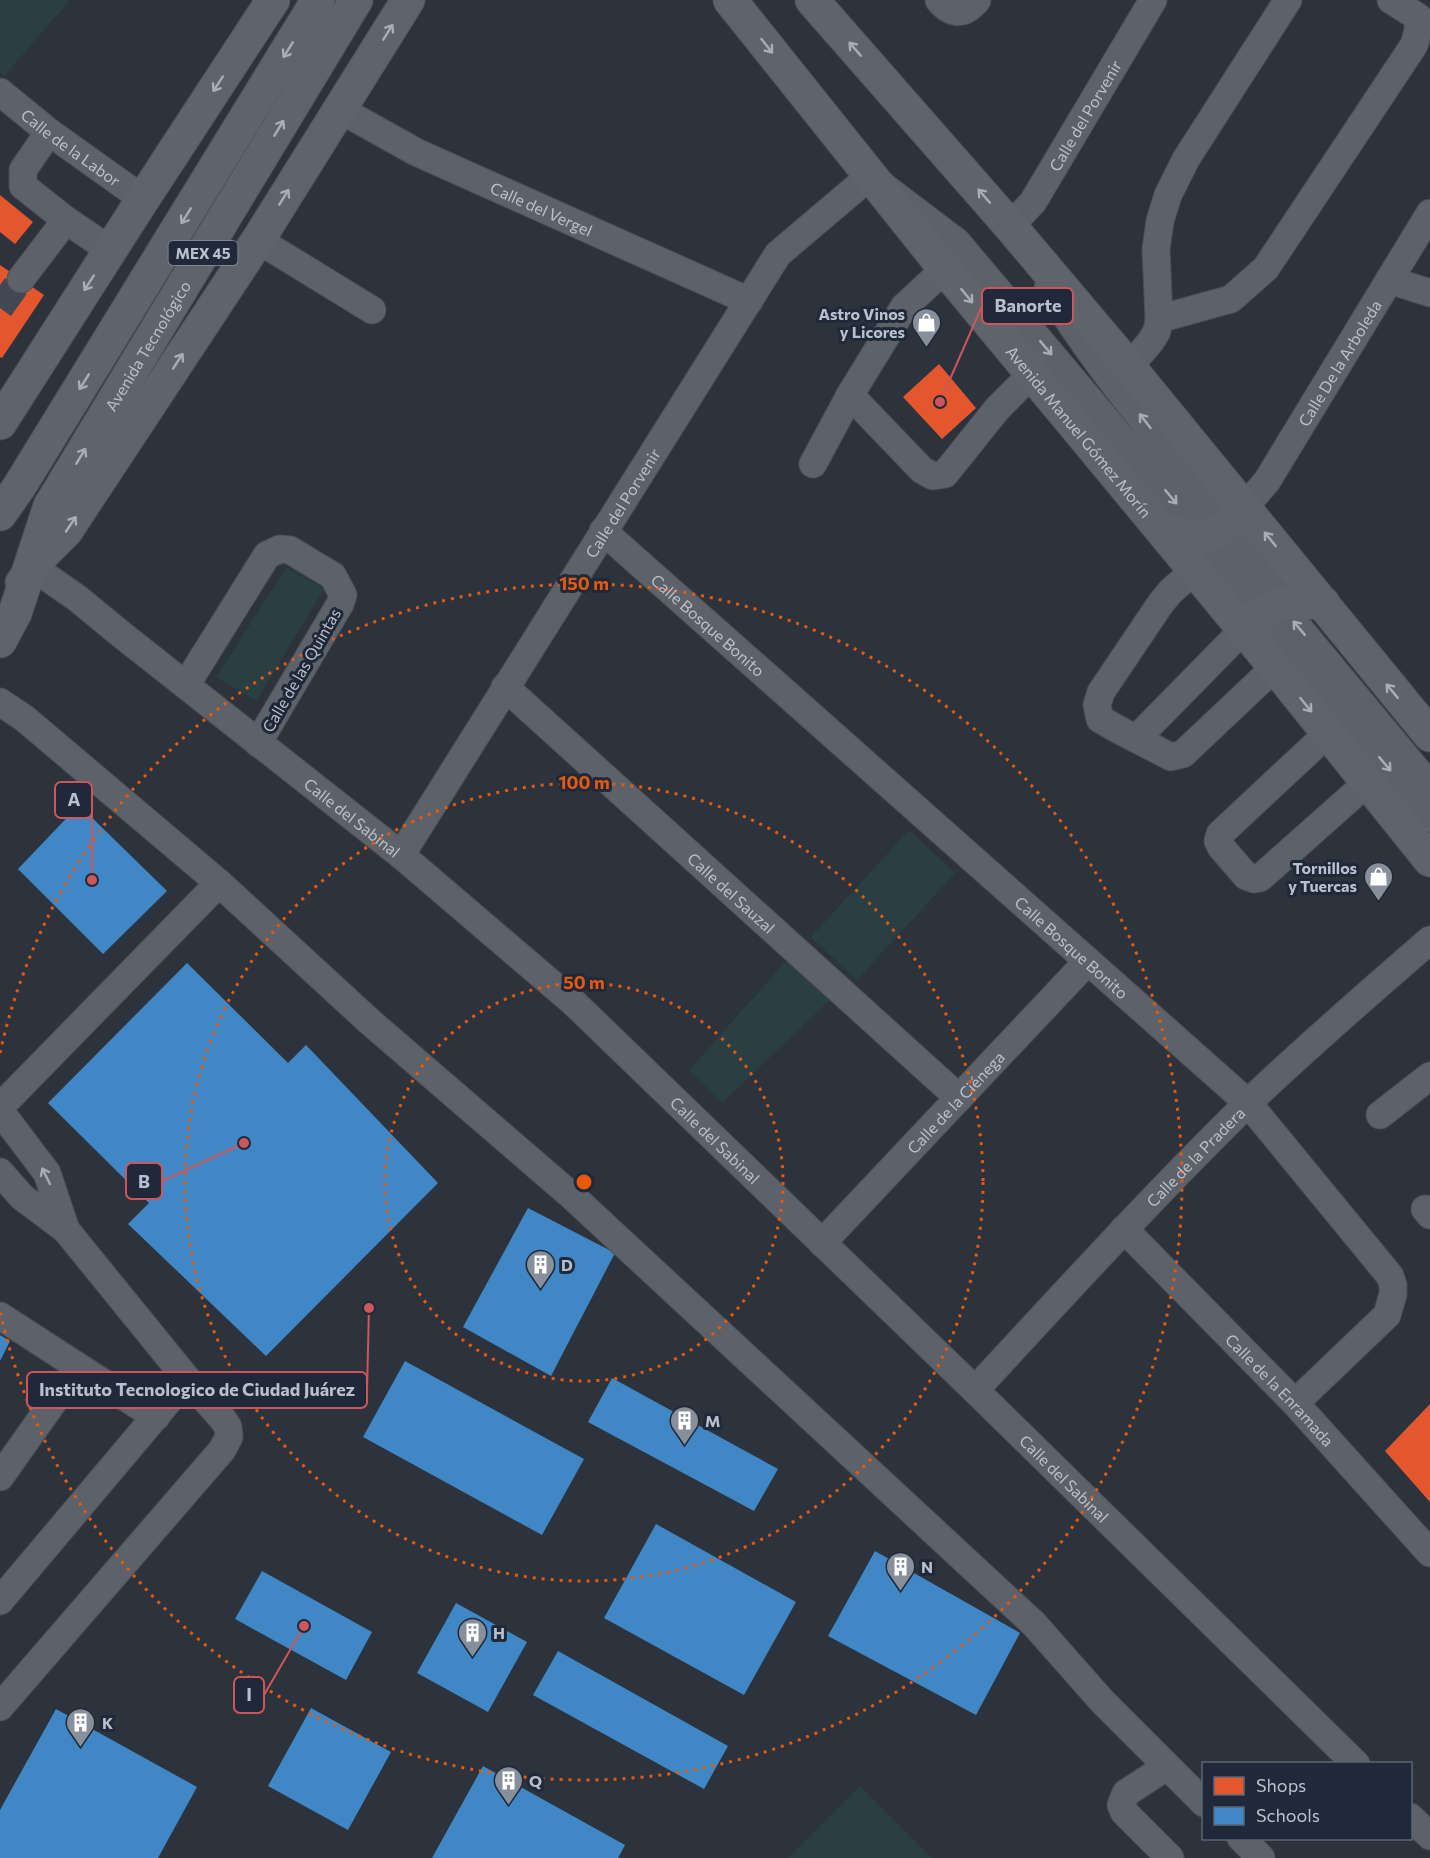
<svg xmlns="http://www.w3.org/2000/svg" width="1430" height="1858" viewBox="0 0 1430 1858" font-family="Commissioner,sans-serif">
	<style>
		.green { fill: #293f44 }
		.shops { fill: #e4572e }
		.schools { fill: #3f88c5 }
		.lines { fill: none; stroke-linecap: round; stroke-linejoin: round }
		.minor-tunnel { stroke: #424853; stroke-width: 27; stroke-dasharray: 27 14; stroke-linecap: butt }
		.minor-casing { stroke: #4a4e55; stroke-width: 29 }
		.major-casing { stroke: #4b505a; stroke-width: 35 }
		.minor { stroke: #5d626a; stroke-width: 27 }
		.major { stroke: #5f646c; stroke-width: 33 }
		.oneway { stroke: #a6aeba }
		.oneway2 { stroke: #a6adb9 }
		.ring { fill: none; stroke: #e8590c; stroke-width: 3; stroke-dasharray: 3 6 }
		.labels { text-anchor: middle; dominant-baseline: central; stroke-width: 6; stroke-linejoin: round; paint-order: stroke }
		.shield { fill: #1f2939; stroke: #8a93a1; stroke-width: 1.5 }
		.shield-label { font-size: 15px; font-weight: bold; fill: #b8c0cd }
		.street-label { font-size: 16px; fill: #b8c0cd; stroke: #1f2939 }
		.poi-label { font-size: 16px; font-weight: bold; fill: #b8c0cd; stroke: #1f2939; text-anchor: start }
		.centre { fill: #e8590c; stroke: #1f2939; stroke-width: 3 }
		.ring-label { font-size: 18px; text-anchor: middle; font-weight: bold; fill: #e8590c; stroke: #1f2939; stroke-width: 6; stroke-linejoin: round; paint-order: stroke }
		.leader { fill: none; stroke: #cd565a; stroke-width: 2 }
		.callout-dot { fill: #cd565a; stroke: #1f2939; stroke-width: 2 }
		.callout { fill: #1f2939; stroke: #cd565a; stroke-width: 2 }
		.callout-label { font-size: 18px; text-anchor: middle; font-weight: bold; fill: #b8c0cd }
	</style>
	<rect width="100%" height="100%" fill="#2d333d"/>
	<!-- green -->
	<path class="green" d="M0,0H70L4,76L0,73Z
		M287,567L324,589L256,701L216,677Z
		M909,830L955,873L857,980L811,937Z
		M788,959L832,998L722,1103L689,1070Z
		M860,1786L932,1858H788Z"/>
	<!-- shops -->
	<path class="shops" d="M0,195L33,222L15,244L0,232Z
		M0,265L44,295L2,358L0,357Z
		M939,364L976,408L942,439L903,397Z
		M1430,1404V1502L1385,1451Z"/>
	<!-- schools -->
	<path class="schools" d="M79,805L167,891L103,954L18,869Z
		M187,963L288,1063L306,1045L438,1183L266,1356L128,1224L149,1203L48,1103Z
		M528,1208L615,1253L551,1376L463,1327Z
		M0,1335L10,1341L0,1361Z
		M405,1361L584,1459L542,1535L363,1437Z
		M612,1378L778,1469L754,1511L588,1422Z
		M656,1524L796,1602L744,1695L604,1618Z
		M875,1551L1020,1633L976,1715L828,1636Z
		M262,1571L372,1632L346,1680L235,1619Z
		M456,1603L527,1642L488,1712L417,1673Z
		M558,1651L728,1746L704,1789L533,1695Z
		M311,1708L391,1752L348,1830L268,1786Z
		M56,1709L197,1787L158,1858H0V1810Z
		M483,1766L625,1845L618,1858H432Z"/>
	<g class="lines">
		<!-- minor-tunnel -->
		<path class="minor-tunnel" d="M0,308L21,279"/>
		<defs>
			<g id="minor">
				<path d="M939,0C952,16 965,15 977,0"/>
				<path id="s1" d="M0,92L49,132L143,199"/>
				<path id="s2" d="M339,109L416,152L749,301"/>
				<path d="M49,132L23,170V186L66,220L110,250"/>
				<path d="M258,240L372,310"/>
				<path id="s3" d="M1020,242L1010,226L1033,202L1153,0"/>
				<path d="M21,279L66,220"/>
				<path d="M1389,280L1430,293"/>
				<path d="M1048,288C1104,381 1179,461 1243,549C1259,571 1276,593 1290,617L1430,786"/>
				<path d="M1159,319L1231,299L1266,268L1414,45L1418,31V17L1391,0"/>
				<path d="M1129,367L1151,341L1157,331L1159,319L1156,249L1160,221L1168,195L1186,159L1288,0"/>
				<path d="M850,395L922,470L933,476L945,474L997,409L1032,374"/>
				<path d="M813,464L850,395L904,307L945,269"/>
				<path id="s4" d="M1244,508L1267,481L1430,213"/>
				<path id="s5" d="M603,531L1248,1103L1390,1276L1393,1285V1294L1387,1315L1295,1403"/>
				<path d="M1194,571L1171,591L1161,603L1101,692L1097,705L1100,719C1123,733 1147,744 1171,757L1183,754L1275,667"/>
				<path id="s6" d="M19,582L31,566L77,598L122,635L401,855L573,1002L975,1390L1356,1764"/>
				<path d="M186,685L267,555L280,549L290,550L333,576L343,595L340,604L258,743"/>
				<path id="s7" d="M505,687L959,1098"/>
				<path d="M0,702L24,718L219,883L369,1021L573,1197L1034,1624L1102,1701L1204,1803"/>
				<path d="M1328,733L1220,834L1218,841L1221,847L1246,876L1254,879L1260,878L1368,782"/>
				<path d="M1137,738L1243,630"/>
				<path id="s8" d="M401,855L778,254L870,176L957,242L1205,537L1259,614L1430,818"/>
				<path d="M0,1107L219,883"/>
				<path d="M0,1111L47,1173L66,1230"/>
				<path d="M1380,1115L1430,1076"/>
				<path d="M0,1172L22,1197L66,1230L187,1379L222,1418L228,1427L229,1437L222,1450L0,1707"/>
				<path d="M1425,1209L1430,1215"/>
				<path id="s9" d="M1124,1229L1295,1403L1430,1553"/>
				<path id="s10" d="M822,1243L1087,962"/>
				<path d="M0,1316L156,1417"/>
				<path id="s11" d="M975,1390C1065,1293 1153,1196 1247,1104C1306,1047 1368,994 1430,940"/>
				<path d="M0,1477L78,1367"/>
				<path d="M0,1601L187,1379"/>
				<path d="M1166,1767L1126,1793L1121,1805L1124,1812L1170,1858"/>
				<path d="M1410,1817L1430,1836"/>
				<path d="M1241,1838L1261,1858"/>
			</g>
			<g id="major">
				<path id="s12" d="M730,0L945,269L1275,667L1430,860"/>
				<path d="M812,0L1010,226L1129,367L1430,735"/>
				<path d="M0,423L143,199L273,0"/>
				<path d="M0,514L19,487L318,0"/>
				<path d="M1161,529C1208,541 1209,543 1244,508"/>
				<path d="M34,563L66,531L258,240L408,0"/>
				<path d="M1243,630C1275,598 1280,601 1323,603"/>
				<path id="s13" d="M0,641L15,613L50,506L356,0"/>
			</g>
		</defs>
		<!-- minor casing -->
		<use href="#minor" class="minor-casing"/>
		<!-- major casing -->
		<use href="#major" class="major-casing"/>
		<!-- minor -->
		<use href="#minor" class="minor"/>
		<!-- major -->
		<use href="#major" class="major"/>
	</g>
	<!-- one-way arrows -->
	<defs><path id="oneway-shaft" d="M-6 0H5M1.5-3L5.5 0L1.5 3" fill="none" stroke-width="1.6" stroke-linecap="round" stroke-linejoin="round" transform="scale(1.5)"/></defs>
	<g class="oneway">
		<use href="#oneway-shaft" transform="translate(388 32) rotate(-58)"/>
		<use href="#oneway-shaft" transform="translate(767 46) rotate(52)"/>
		<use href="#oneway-shaft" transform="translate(855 49) rotate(-131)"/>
		<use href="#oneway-shaft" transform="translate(288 50) rotate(122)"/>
		<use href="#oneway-shaft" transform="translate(218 84) rotate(123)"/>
		<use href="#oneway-shaft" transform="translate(279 128) rotate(-59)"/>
		<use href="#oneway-shaft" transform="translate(984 196) rotate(-131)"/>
		<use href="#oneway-shaft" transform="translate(284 197) rotate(-58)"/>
		<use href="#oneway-shaft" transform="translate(186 216) rotate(122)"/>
		<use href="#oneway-shaft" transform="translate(89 283) rotate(123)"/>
		<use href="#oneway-shaft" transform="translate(967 296) rotate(51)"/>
		<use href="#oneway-shaft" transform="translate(178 361) rotate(-57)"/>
		<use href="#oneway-shaft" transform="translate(84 382) rotate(122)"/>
		<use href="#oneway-shaft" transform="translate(81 456) rotate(-59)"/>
		<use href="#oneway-shaft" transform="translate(71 524) rotate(-56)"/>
		<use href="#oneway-shaft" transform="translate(1270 539) rotate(-129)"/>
		<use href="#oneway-shaft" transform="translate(1392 691) rotate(-130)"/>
		<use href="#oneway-shaft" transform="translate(1306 705) rotate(51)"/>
	</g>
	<g class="oneway2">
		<use href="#oneway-shaft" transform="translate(1046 348) rotate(50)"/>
		<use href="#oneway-shaft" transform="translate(1145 421) rotate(-128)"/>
		<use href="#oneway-shaft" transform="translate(1171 497) rotate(50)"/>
		<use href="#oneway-shaft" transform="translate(1299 628) rotate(-130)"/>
		<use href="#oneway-shaft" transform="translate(1385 764) rotate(50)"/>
		<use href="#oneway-shaft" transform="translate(46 1176) rotate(-116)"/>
	</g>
	<!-- distance rings -->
	<g class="ring">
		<circle cx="584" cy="1182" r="199"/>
		<circle cx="584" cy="1182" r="399"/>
		<path d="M0 1053A598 598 0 1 1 0 1311"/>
	</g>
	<!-- icons -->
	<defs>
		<symbol id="shop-pin" viewBox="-11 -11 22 30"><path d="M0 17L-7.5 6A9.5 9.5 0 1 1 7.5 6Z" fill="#878f9b" stroke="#1f2939"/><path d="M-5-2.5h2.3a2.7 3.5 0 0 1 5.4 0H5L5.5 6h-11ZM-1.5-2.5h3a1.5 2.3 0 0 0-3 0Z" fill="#fff"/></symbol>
		<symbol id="building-pin" viewBox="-11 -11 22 30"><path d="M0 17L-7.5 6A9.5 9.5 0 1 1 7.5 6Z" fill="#878f9b" stroke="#1f2939"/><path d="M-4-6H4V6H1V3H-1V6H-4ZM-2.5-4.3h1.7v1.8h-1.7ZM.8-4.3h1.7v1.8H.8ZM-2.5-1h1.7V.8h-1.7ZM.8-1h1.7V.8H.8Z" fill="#fff"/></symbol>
	</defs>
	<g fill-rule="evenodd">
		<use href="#shop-pin" x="910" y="306" width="33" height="45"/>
		<use href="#shop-pin" x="1362" y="860" width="33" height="45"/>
		<use href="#building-pin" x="524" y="1248" width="33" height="45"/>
		<use href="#building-pin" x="668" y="1404" width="33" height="45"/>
		<use href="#building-pin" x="884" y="1550" width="33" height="45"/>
		<use href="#building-pin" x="456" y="1616" width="33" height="45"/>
		<use href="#building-pin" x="64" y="1706" width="33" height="45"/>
		<use href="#building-pin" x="492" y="1764" width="33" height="45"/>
	</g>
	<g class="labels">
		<!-- shield labels -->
		<rect class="shield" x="168.5" y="241" width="69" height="24" rx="4.5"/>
		<g class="shield-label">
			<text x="203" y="253">MEX 45</text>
		</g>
		<!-- street labels -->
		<g class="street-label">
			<text stroke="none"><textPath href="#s3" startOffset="153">Calle del Porvenir</textPath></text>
			<text stroke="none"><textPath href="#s1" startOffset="90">Calle de la Labor</textPath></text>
			<text stroke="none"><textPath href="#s2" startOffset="226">Calle del Vergel</textPath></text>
			<text stroke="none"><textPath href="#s13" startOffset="332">Avenida Tecnológico</textPath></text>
			<text stroke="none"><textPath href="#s4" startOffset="174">Calle De la Arboleda</textPath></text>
			<text stroke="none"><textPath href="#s12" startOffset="555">Avenida Manuel Gómez Morín</textPath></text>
			<text stroke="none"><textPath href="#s8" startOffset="416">Calle del Porvenir</textPath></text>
			<text stroke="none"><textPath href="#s5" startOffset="141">Calle Bosque Bonito</textPath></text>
			<text transform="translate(301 670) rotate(-60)">Calle de las Quintas</text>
			<text stroke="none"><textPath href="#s6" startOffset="428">Calle del Sabinal</textPath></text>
			<text stroke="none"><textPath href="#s7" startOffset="306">Calle del Sauzal</textPath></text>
			<text stroke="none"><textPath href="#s5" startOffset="627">Calle Bosque Bonito</textPath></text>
			<text stroke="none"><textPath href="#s10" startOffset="194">Calle de la Ciénega</textPath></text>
			<text stroke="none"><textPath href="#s6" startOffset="914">Calle del Sabinal</textPath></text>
			<text stroke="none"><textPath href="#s11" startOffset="321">Calle de la Pradera</textPath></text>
			<text stroke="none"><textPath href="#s9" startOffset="224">Calle de la Enramada</textPath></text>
			<text stroke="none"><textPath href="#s6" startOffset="1400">Calle del Sabinal</textPath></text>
		</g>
		<!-- poi labels -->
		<g class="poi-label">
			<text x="905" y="313" text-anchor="end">Astro Vinos<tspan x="905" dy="18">y Licores</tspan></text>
			<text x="1357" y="867" text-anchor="end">Tornillos<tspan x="1357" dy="18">y Tuercas</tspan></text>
			<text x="561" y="1264">D</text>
			<text x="705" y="1420">M</text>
			<text x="921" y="1566">N</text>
			<text x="493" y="1632">H</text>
			<text x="102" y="1722">K</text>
			<text x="529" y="1780">Q</text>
		</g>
	</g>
	<circle cx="584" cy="1182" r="9" class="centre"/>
	<g class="ring-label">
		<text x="584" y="590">150 m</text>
		<text x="584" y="789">100 m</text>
		<text x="584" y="989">50 m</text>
	</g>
	<!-- callouts -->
	<path class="leader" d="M940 402L982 306M92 880L92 800M244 1143L162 1181M369 1308L367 1390M304 1626L264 1695"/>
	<g class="callout-dot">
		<circle cx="940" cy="402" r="6"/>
		<circle cx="92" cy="880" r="6"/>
		<circle cx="244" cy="1143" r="6"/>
		<circle cx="369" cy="1308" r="6"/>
		<circle cx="304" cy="1626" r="6"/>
	</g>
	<g class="callout">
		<rect x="982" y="288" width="91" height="36" rx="6"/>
		<rect x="55" y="782" width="37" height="36" rx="6"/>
		<rect x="126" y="1163" width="36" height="36" rx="6"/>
		<rect x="27" y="1372" width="340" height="36" rx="6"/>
		<rect x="234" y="1677" width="30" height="36" rx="6"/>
	</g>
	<g class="callout-label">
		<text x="1028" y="312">Banorte</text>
		<text x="74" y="806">A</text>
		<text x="144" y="1188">B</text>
		<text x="197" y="1396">Instituto Tecnologico de Ciudad Juárez</text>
		<text x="249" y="1701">I</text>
	</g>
	<!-- legend -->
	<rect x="1202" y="1762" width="210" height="78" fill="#1f2939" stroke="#5c6574" stroke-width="1.5"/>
	<rect x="1214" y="1777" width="30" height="18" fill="#e4572e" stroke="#5c6574" stroke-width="1.5"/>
	<text x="1256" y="1792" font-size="18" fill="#b8c0cd">Shops</text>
	<rect x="1214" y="1807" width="30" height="18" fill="#3f88c5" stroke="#5c6574" stroke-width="1.5"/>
	<text x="1256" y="1822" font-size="18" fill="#b8c0cd">Schools</text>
</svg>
